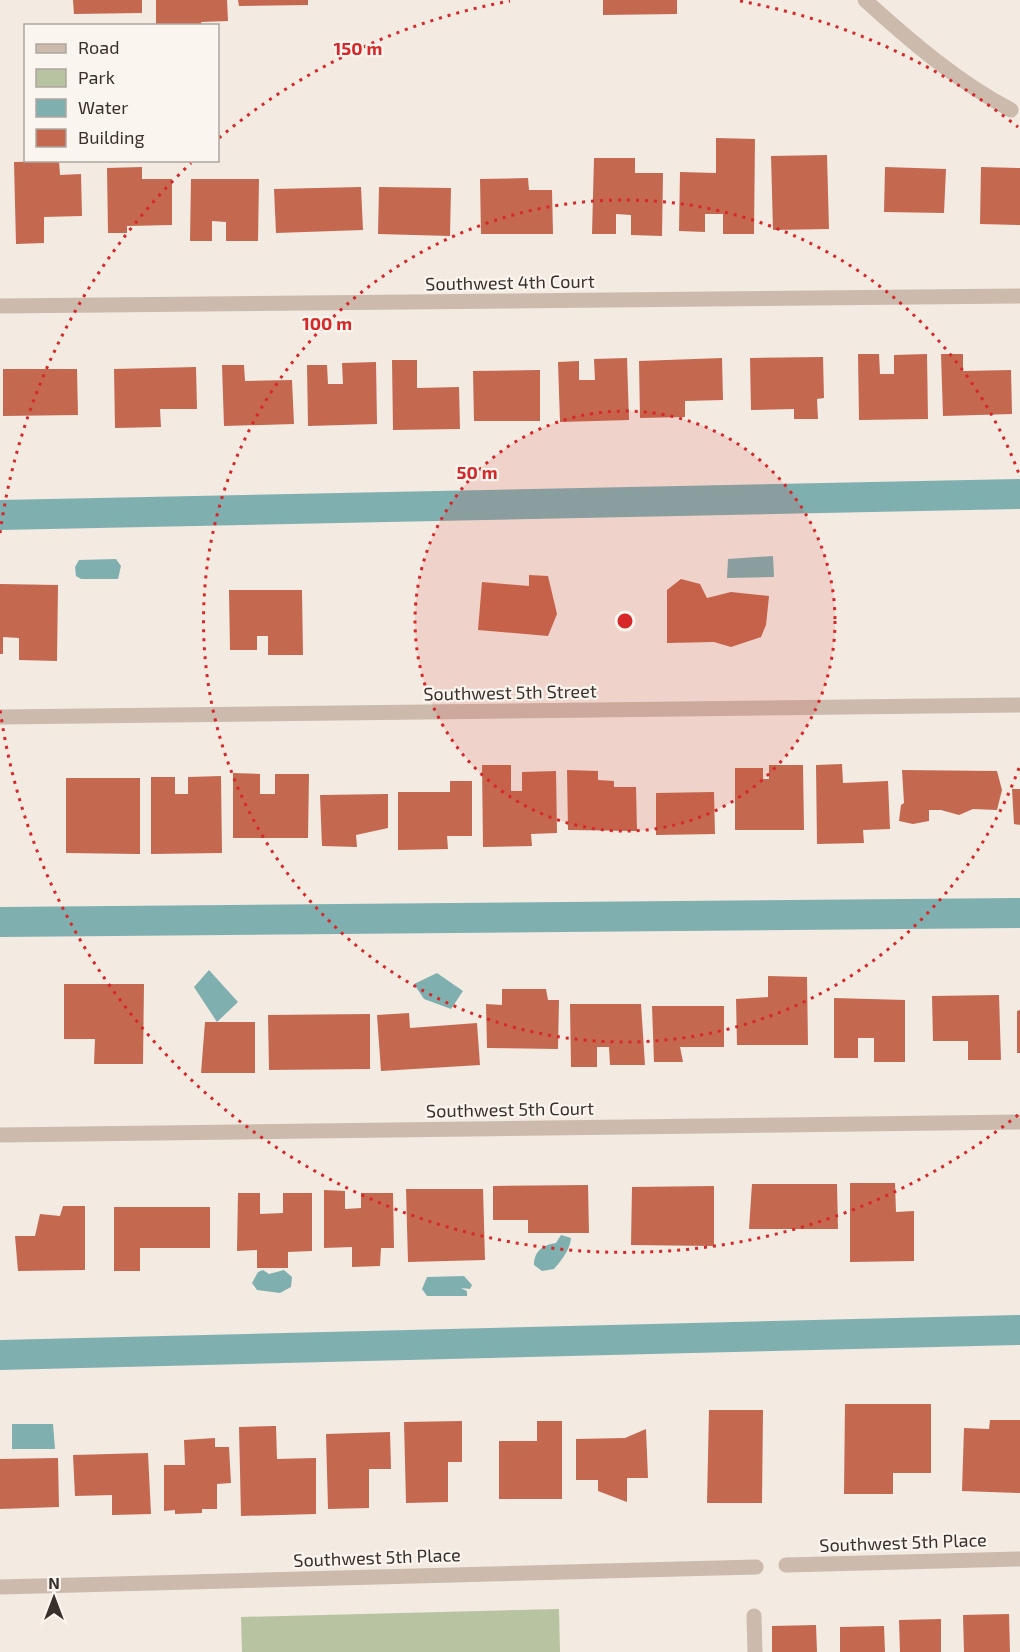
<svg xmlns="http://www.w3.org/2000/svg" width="1020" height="1652" viewBox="0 0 1020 1652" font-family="'Exo 2',sans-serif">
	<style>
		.green { fill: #b8c3a1 }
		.water { fill: #80afb0 }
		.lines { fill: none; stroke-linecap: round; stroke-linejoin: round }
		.canal { stroke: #80afb0; stroke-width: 30 }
		.building { fill: #c4694f }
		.minor { stroke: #ccbaad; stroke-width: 15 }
		.ring { fill: none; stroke: #d62828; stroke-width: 3; stroke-dasharray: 3 6 }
		.labels { text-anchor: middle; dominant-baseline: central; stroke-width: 4.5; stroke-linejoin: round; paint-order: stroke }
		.street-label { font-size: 18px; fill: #3a302b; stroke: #faf5ee }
		.centre { fill: #d62828; stroke: #faf5ee; stroke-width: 3 }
		.ring-label { font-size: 18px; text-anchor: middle; font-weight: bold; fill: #d62828; stroke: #faf5ee; stroke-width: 4.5; stroke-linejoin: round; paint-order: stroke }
	</style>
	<rect width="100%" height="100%" fill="#f3eae1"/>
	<!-- green -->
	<path class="green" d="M559,1609L560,1652H242L241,1617Z"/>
	<!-- water -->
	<path class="water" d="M773,556L774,577L727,578L728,559Z
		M116,559L121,566L118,579H81L76,576L75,567L79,560Z
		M209,970L238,1002L217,1022L194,987Z
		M437,973L463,991L451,1009L424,999L414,984Z
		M561,1235L571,1238C570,1250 561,1261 554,1269L542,1271L534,1265C534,1251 543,1245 556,1243Z
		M263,1270L269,1274L284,1270L292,1277L291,1287L280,1293L257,1290L252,1283L258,1272Z
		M464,1276L472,1285L470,1289L461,1288L467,1291V1296H427L422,1289L427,1277Z
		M12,1424H53L55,1449H12Z"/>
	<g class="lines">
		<!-- canal -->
		<path class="canal" d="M0,515L1020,494
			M0,922L1020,913
			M0,1355L1020,1330"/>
	</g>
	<!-- building -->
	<path class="building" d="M73,0H142V13L74,14Z
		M156,0H227L228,21L201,22L202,26H156Z
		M238,0H308V5L239,6Z
		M603,0H677V14L603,15Z
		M716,138L755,139L754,234H723V214H705V232L679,231L680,172L716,173Z
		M827,155L829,229L773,230L771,156Z
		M594,158H635V173H663L662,236L631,235V215L616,214V234H592Z
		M59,161L60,175L81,174L82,216L44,217V243L16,244L14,162Z
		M142,167V179H172V225L127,226V233H108L107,168Z
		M885,167L946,169L944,213L884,212Z
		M981,167L1020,168V225L980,224Z
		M528,178L529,190H552L553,234H481L480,179Z
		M191,179H259L258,241H226V222L212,221V241H190Z
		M361,187L363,230L276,233L274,189Z
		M379,187L451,188L450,236L378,234Z
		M858,354H879L880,374H894V355L927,354L928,419L859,420Z
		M941,354H963V371L1011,370L1012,414L943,416Z
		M823,357L824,398L817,399L818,419H794V409L751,410L750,358Z
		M627,358L629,420L560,422L558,362L579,361V380H595L594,359Z
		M722,358L723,400L685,401V417L640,418L639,361Z
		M392,360H417V388L459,387L460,429L393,430Z
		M376,362L377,424L308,426L307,365H327L328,384H343L342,363Z
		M222,365H244L245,381L292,380L294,424L224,426Z
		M196,367L197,409H160L161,427L115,428L114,369Z
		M3,369H77L78,415L3,416Z
		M540,370V421H474L473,371Z
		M529,575L548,576L557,614L548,636L478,630L482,582L529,586Z
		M681,579L700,584L707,598L731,592L769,596L766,625L761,637L731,647L714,642L667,643V590Z
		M0,584L58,585L57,661L19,660V638L3,637V654H0Z
		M229,590H302L303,655H268V636H257V650H230Z
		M842,764L843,783L888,781L890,829L863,830L864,843L817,844L816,765Z
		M482,765H511V791H522V772L556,771L557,833L531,834L532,846L483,847Z
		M769,765H803L804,830H735V768H763V779H769Z
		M567,770L598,771V780L614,781V787H636L637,831L568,830Z
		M902,770L997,771L1002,790L997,810L973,809L959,815L941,810H929V821L913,824L899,821L901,805L904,803Z
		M233,773L260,774V794H275V774H309L308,838H233Z
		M221,776L222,853L151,854V777H175V794H188V777Z
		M66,778H140V854L66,853Z
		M450,781H472V836H447L448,849L398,850V792H450Z
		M1012,789H1020V825L1014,824Z
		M714,792L715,834L656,835V793Z
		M388,794V828L356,835L357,847L322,846L320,795Z
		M768,976L807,977L808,1045H737L736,999L768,997Z
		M64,984H144L143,1064H94L95,1039H64Z
		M502,989H546L548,1000H559L558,1049L487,1048L486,1004L502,1005Z
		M999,995L1001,1060H968V1041H933L932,996Z
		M834,998L905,1000V1062H874V1038H858V1058H834Z
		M570,1004H641L645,1065H610L609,1047H597V1067H571Z
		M652,1006H724V1047H680L683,1062H654Z
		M1020,1010V1053H1017V1011Z
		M409,1013L410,1028L477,1023L480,1065L381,1071L377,1015Z
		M370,1014V1069L269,1070L268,1015Z
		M205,1022H255V1073H201Z
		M850,1183H895L896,1212L914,1211V1261L850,1262Z
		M752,1184H837L838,1229H749Z
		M588,1185L589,1233H528V1220H493V1186Z
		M714,1186V1246L631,1245L632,1187Z
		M406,1189H483L485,1260L408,1262Z
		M324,1190L345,1191V1209L361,1208V1193H393L394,1248H381L380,1266L352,1267V1247L324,1248Z
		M238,1193H260V1214L283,1213V1193H312V1251L288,1252V1268H257V1250L237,1251Z
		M63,1206H85V1270L18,1271L15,1236H35L40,1214L60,1216Z
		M114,1207H210V1248H140V1271H114Z
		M845,1404H931V1473H893V1494H844Z
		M709,1410H763L762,1503H707Z
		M990,1420H1020V1493L962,1491L964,1428L989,1429Z
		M462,1421V1462H448V1502L406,1503L404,1422Z
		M537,1421H562V1499H499V1441H537Z
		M276,1426L277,1459L316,1458V1514L241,1516L239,1427Z
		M646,1429L648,1478H627V1502L598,1491V1480H576V1439L625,1438Z
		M390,1432L391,1469H369V1508L328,1509L326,1434Z
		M215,1438V1447H229L231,1483L217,1484V1509H202V1513L175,1514V1510L164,1511V1465H185L184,1440Z
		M148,1453L151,1514L112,1515V1495L75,1496L73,1455Z
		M58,1458L59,1507L0,1509V1459Z
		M1009,1614L1010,1652H964L963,1615Z
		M941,1619V1652H900L899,1620Z
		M816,1625L817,1652H772V1626Z
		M884,1626L885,1652H840V1627Z"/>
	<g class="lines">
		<!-- minor -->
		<path class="minor" d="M865,0C910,41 958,82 1011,110
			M0,306L1020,296
			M0,717L1020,705
			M0,1135L1020,1122
			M786,1565L1020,1559
			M0,1587L756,1567
			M754,1616L755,1652"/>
	</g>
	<!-- distance rings -->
	<circle cx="625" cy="621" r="210" fill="#d62828" fill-opacity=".12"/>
	<g class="ring">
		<circle cx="625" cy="621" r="210"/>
		<path d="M1019 768A421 421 0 1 1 1019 474"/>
		<path d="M1018 1115A631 631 0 0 1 0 709M0 533A631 631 0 0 1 191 163M219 138A631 631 0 0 1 510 1M740 1A631 631 0 0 1 1018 127"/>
	</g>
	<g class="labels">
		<!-- street labels -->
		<g class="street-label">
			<text transform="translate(510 282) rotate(-1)">Southwest 4th Court</text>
			<text transform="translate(510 692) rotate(-1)">Southwest 5th Street</text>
			<text transform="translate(510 1109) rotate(-1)">Southwest 5th Court</text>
			<text transform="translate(903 1542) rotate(-2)">Southwest 5th Place</text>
			<text transform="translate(377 1557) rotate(-2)">Southwest 5th Place</text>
		</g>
	</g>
	<circle cx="625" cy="621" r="9" class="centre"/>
	<g class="ring-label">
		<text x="358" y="55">150 m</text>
		<text x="327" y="330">100 m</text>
		<text x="477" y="479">50 m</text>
	</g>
	<!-- legend -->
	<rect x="24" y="24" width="195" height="138" fill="#faf5ee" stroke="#ada6a0" stroke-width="1.5"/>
	<rect x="36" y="44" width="30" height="9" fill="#ccbaad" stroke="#ada6a0" stroke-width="1.5"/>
	<text x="78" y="54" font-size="18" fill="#3a302b">Road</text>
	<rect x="36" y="69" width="30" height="18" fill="#b8c3a1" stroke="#ada6a0" stroke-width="1.5"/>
	<text x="78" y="84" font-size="18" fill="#3a302b">Park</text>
	<rect x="36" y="99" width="30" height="18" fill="#80afb0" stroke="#ada6a0" stroke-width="1.5"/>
	<text x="78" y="114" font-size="18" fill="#3a302b">Water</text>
	<rect x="36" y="129" width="30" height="18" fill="#c4694f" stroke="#ada6a0" stroke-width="1.5"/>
	<text x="78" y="144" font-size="18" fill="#3a302b">Building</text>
	<!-- north arrow -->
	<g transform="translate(54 1598)" stroke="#faf5ee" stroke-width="4.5" paint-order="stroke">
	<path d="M0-4.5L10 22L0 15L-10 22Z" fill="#3a302b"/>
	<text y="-9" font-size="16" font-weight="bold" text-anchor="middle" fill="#3a302b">N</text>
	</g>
</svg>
